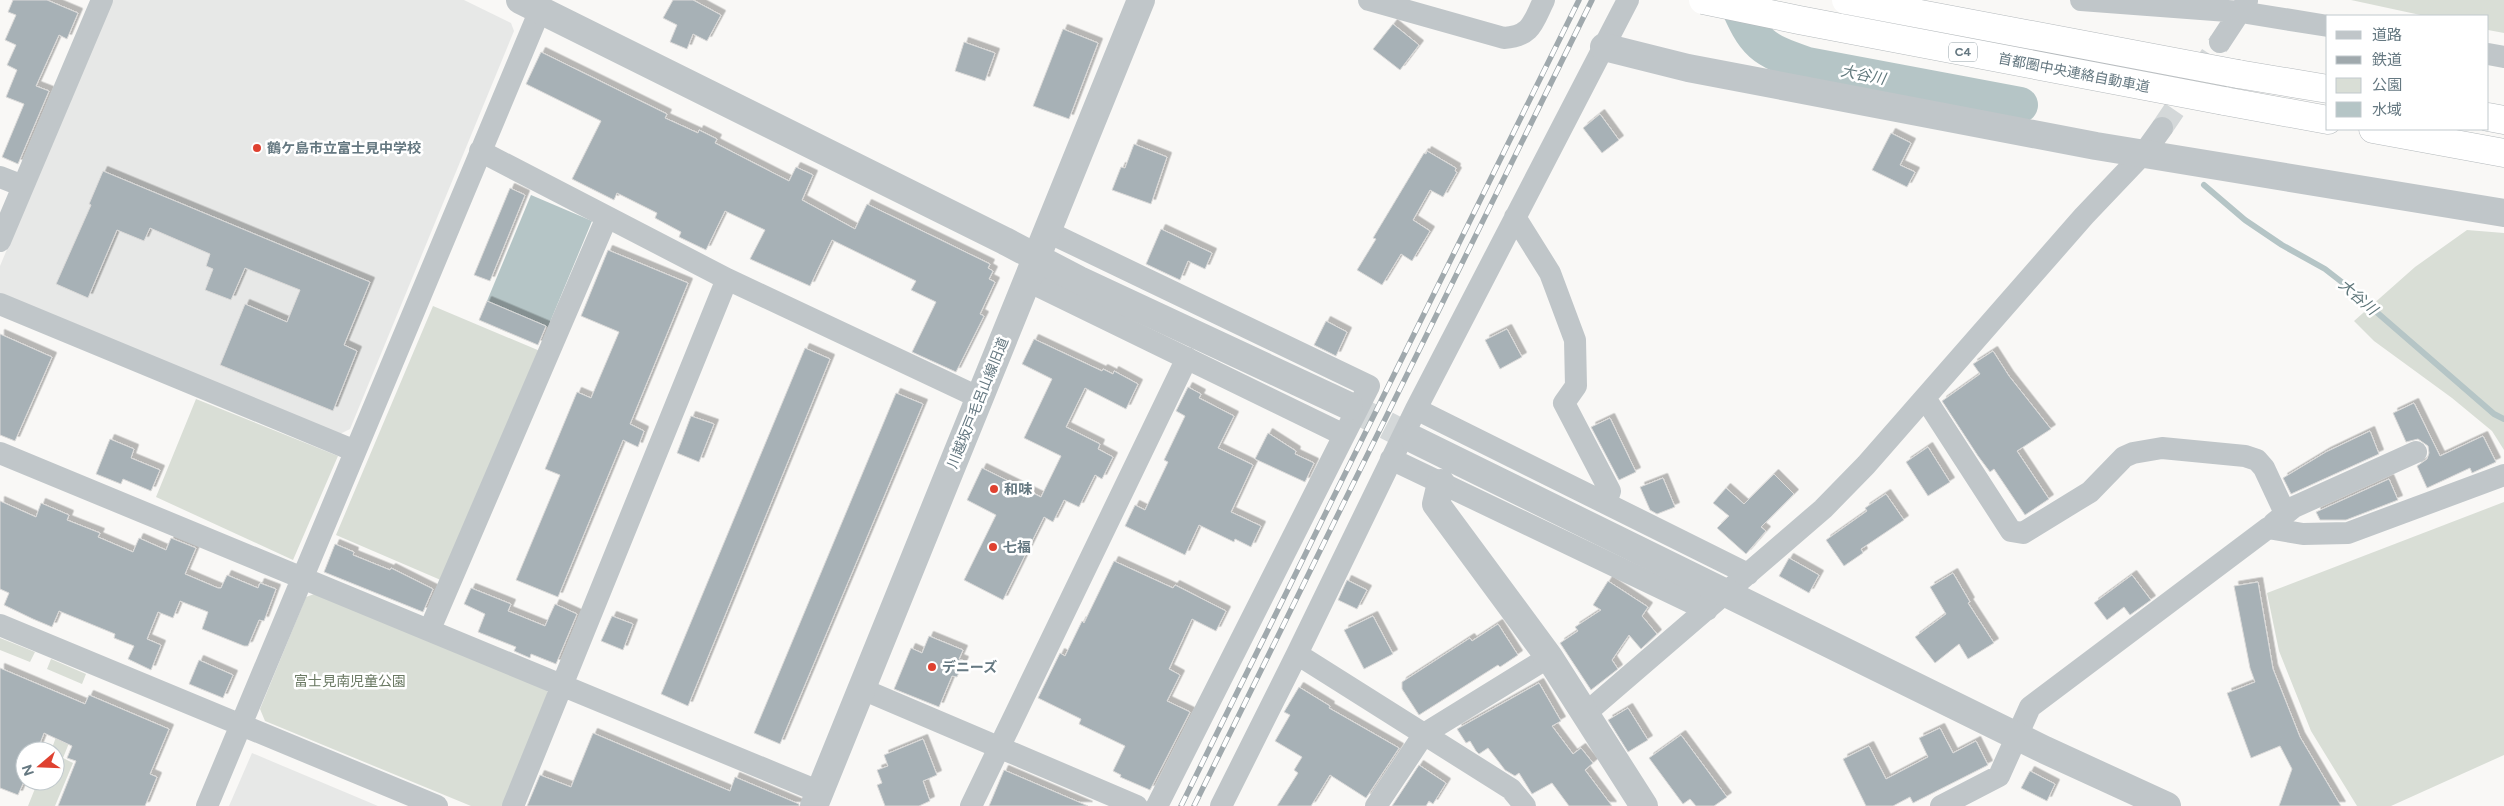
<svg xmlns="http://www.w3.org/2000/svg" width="2504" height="806" viewBox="0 0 2504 806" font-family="Figtree,'Noto Sans JP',sans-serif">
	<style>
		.built { fill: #e7e8e7 }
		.green { fill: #d9ded6 }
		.water { fill: #b5c5c6 }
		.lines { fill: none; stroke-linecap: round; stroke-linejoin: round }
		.stream { stroke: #b5c5c6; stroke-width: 6 }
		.river { stroke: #b5c5c6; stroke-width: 36 }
		.building { fill: #a7b1b6; stroke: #dbdad9; filter: url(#shadow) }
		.minor-tunnel { stroke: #d4d8d9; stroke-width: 22; stroke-dasharray: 22 11; stroke-linecap: butt }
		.tertiary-tunnel { stroke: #d4d8d9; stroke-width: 28; stroke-dasharray: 28 14; stroke-linecap: butt }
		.motorway-casing { stroke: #b4b9bc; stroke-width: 29 }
		.minor { stroke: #c0c6c9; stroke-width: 22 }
		.tertiary { stroke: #c0c6c9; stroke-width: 28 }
		.motorway { stroke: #fff; stroke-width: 28 }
		.rail-casing { stroke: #a0a9ad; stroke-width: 5.5 }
		.rail { stroke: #fff; stroke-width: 4; stroke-dasharray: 11; stroke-linecap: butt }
		.motorway-bridge-casing { stroke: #b4b9bc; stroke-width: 29; stroke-linecap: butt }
		.motorway-bridge { stroke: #fff; stroke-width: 28 }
		.poi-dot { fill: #df4130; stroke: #fff; stroke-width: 2 }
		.labels { text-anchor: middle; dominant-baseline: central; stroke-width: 5; stroke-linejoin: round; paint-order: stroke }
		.shield { fill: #fff; stroke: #93a0a7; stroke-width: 1 }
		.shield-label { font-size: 12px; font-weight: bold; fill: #657881 }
		.street-label { font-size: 14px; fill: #657881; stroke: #fff }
		.poi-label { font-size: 14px; font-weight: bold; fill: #657881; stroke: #fff; text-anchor: start }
		.park-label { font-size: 14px; fill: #6a7963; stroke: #fff }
		.water-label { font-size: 15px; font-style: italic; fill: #5f777b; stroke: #fff }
	</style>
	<defs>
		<filter id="shadow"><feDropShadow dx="4.5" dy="-4.5" stdDeviation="0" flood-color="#0004"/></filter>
	</defs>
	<rect width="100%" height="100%" fill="#f9f8f6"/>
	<!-- built -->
	<path class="built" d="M111,0H464L511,23L514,31L350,429L338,435L0,294V266Z
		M252,753L378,806H229Z"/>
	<!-- green -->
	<path class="green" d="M2351,0H2504V33L2488,30V16H2425Z
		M2467,230L2504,233V450L2492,431L2452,398L2374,341L2354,321L2415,267Z
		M433,306L540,351L443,581L336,535Z
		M196,399L338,456L293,560L156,497Z
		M2504,502V755L2391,806H2357L2311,731L2279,651L2267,593Z
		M317,593L546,688L549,696L502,806H471L265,721L260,709L306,597Z
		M0,638L35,652L30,662L0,650Z
		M51,659L86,674L82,684L47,669Z
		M56,737L69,743L63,758L73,763L55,806H28L38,781H55V751H51Z"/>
	<!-- water -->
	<path class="water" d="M531,195L592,221L548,327L487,301Z"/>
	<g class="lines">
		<!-- stream -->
		<path class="stream" d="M2204,185L2245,220L2282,245L2325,269L2343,283L2494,414L2504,419"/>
		<!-- river -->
		<path class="river" d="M1736,0C1755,45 1761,49 1807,65L2020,105"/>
	</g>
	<!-- building -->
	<path class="building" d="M13,0H47L78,13L67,39L59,35L36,86L49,91L18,164L2,157L24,104L6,97L17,70L7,65L16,45L5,40L16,15L8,12Z
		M673,0H693L721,15L707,41L693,34L687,49L670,42L677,25L663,18Z
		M1393,24L1419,45L1400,70L1373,49Z
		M1063,29L1098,43L1069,119L1033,106Z
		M964,42L995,53L985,81L955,71Z
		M541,52L667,114L665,118L698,133L699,130L717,139L715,143L789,181L796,167L813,175L802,200L855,229L867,204L990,264L988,268L993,271L989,279L995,282L980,314L984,316L956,372L912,352L936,302L911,290L916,281L832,240L810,286L750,259L765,230L725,211L706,250L679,237L681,232L655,218L657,213L617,193L614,200L572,179L601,121L526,84Z
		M1600,114L1619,140L1602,153L1583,128Z
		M1891,133L1911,143L1900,165L1915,172L1907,187L1872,170Z
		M1134,144L1167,157L1151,204L1112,190L1121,167L1125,168Z
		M1427,151L1456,168L1455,171L1457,172L1443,197L1430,190L1413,220L1430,231L1412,261L1401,254L1382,285L1357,270L1376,239L1373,238L1424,153L1426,154Z
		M103,171L370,282L344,345L357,351L333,411L220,365L245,304L287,322L300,290L245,268L231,300L205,290L213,269L206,266L210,254L150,228L144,241L117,230L88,298L56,284L91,205L89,204Z
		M510,188L525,195L490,281L474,275Z
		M1161,229L1212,253L1205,269L1188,261L1180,280L1146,264Z
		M608,250L688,283L630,424L644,431L638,447L623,440L558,597L516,580L560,475L545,469L577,392L591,398L619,332L581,316Z
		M487,301L546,326L538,345L479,320Z
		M1326,321L1347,332L1336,356L1314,345Z
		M1507,329L1522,357L1500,369L1485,340Z
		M0,334L52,357L15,441L0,435Z
		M1034,339L1102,371L1103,369L1113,374L1114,371L1138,384L1126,409L1085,388L1066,427L1100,444L1098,449L1113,457L1102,479L1095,475L1079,507L1064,500L1053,522L1044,517L1003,600L964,580L996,515L967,500L982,468L1041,497L1061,456L1024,438L1052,379L1022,364Z
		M805,348L830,359L688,706L661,694Z
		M1993,351L2009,376L2051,429L2017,451L2049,499L2025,515L1994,469L1990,472L1978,456L1942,401L1980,374L1973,364Z
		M1188,387L1201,394L1199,398L1234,416L1218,448L1253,465L1231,512L1261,526L1251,547L1235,539L1234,542L1199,525L1185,555L1125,526L1135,505L1145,510L1168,462L1164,460L1185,416L1176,411Z
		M896,393L923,404L780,744L754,733Z
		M2414,403L2440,456L2483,436L2496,462L2472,473L2470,468L2427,488L2417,466L2427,459L2429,453L2428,446L2418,439L2406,442L2393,413Z
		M691,416L714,424L699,462L677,453Z
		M1610,418L1636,472L1619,480L1591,427Z
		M2370,431L2379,454L2291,494L2283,478L2326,452Z
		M1268,433L1296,451L1295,454L1314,463L1305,482L1255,459Z
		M110,439L134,449L131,458L160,470L151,491L123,479L121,484L96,474Z
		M1928,447L1950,482L1928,496L1906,462Z
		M1774,474L1794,494L1761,527L1766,531L1746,554L1717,528L1729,516L1713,503L1726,488L1744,504Z
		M1663,478L1675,507L1657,514L1650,510L1640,487Z
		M2389,479L2398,500L2346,520H2320L2316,512Z
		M1886,494L1904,520L1861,549L1863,553L1844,566L1826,540L1867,511L1865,508Z
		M0,501L36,517L41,503L69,515L67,520L100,533L98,537L133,552L139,538L166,550L171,538L196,548L185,574L218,588H221L227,575L258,588L260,583L276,589L264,621L259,620L248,646H244L202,629L208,612L180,601L173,618L158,612L147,639L161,645L151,670L128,659L134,646L114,638L115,634L59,611L52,627L33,619L4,605L9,593L0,589Z
		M335,544L354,552L353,555L390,570L391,568L433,589L423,612L324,572Z
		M1789,558L1819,575L1809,593L1779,576Z
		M1114,561L1173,588L1175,585L1226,611L1216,631L1192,619L1169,669L1180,675L1167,701L1190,712L1150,790L1120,777L1121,775L1113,771L1125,746L1079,724L1081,719L1038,698L1060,653L1065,656L1082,621L1084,623Z
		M1953,573L1970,602L1968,603L1994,643L1968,659L1959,644L1935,663L1915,637L1946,614L1930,587Z
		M2132,575L2151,600L2130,615L2124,607L2107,620L2094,603Z
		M1347,580L1367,590L1357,609L1338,600Z
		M1608,581L1648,607L1642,616L1657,634L1641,649L1629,635L1612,660L1618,669L1591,690L1560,643L1578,631L1575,627L1601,610L1593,605Z
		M2258,582L2273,669L2300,737L2341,806H2279L2292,769L2280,746L2251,758L2227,693L2255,682L2250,668L2234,586Z
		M471,588L511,604L508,611L545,626L555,604L577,614L556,664L531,654L530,658L514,651L516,647L478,632L485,614L464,604Z
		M612,616L633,624L623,650L601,641Z
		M1373,616L1393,654L1364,669L1344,630Z
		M1498,624L1518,655L1500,667L1498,665L1419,715L1402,689V682L1470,638L1472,641Z
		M929,636L963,650L959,659L964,661L957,677L952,676L939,707L894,689L911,648L922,653Z
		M199,660L233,675L223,698L189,684Z
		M0,668L85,704L89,695L169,729L150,774L157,777L145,806H58L76,761L67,758L72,746L44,733L37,751H25V779L18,795L0,788Z
		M1539,683L1561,721L1552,726L1573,754L1581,748L1593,763L1585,770L1612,806H1569L1552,783L1532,794L1519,773L1515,776L1505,770L1488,748L1479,754L1476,751L1470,741L1466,743L1457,729Z
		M1299,687L1330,706L1329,708L1399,748L1366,798L1330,775L1311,806H1277L1298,773L1294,770L1302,757L1275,741L1290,715L1284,712Z
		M1628,708L1648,740L1628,752L1608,720Z
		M1940,728L1953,753L1976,741L1988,765L1913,803L1910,797L1893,806H1866L1843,759L1869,746L1886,779L1928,757L1919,738Z
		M593,733L730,791L735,777L799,804V806H527L540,775L571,787Z
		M1681,735L1727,797L1714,806H1696L1690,799L1683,804L1649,758Z
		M923,739L937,775L923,781L930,801L919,806H885L877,785L882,783L877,770L888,766L884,755Z
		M1419,765L1446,783L1433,804L1429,801L1426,806H1392Z
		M1004,770L1088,806H989Z
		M2030,771L2055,784L2047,801L2021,788Z"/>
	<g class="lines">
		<!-- minor-tunnel -->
		<path class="minor-tunnel" d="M2162,128L2220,42"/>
		<!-- tertiary-tunnel -->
		<path class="tertiary-tunnel" d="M1349,406L1415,440"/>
		<defs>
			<path id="motorway" d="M2238,74L2328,89
				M2224,101L2328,120
				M2488,117L2504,120
				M2373,129L2504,153"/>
		</defs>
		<!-- motorway casing -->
		<use href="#motorway" class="motorway-casing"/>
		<!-- minor -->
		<path class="minor" d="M1369,0L1504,38C1532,36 1533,22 1544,0
			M2081,0L2241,12L2328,26
			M2220,42L2247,1
			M2488,54L2504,57
			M480,151L727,279L980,398
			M0,177L23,186
			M1515,217L1550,273L1575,340L1576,386L1564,403L1610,491L1606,503
			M1048,232L1369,386L1157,806
			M0,241L102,0
			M1028,281L1344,435
			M0,304L355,451
			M1925,398L2011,531L2023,533L2090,492L2124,457L2133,453L2162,448L2245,456L2257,460L2264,468L2285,513
			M1416,409L1628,0
			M0,453L820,792
			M1391,459L1707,610
			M2274,523L2294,507L2416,452
			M0,625L437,806
			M430,629L607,217
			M1297,654L1511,789L1525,806
			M862,689L1137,806
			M1586,713L1823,509L1866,465L2084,216L2144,153L2162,128
			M207,806L540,10
			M513,806L727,279
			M971,806L1187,358
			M1221,806L1297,654L1416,409L1748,574
			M1376,806L1424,734L1549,657
			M1941,806L1999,776L2030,707L2268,528L2303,534L2348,533L2504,475"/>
		<!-- tertiary -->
		<path class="tertiary" d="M520,0L1005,241L1079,280L1349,406
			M1604,47L1688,68L2096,146L2504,213
			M1415,440L2045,750L2167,806
			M1441,483L1436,504L1549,657L1644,806
			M814,806L1141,0"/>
		<!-- motorway -->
		<use href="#motorway" class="motorway"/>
		<defs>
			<path id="rail" d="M1181,806L1579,0
				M1194,806L1592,0"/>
		</defs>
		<!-- rail casing -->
		<use href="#rail" class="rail-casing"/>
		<!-- rail -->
		<use href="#rail" class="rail"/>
		<defs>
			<path id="motorway-bridge" d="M1703,0L1799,20L2224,101
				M1846,0L2238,74"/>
		</defs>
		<!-- motorway-bridge casing -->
		<use href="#motorway-bridge" class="motorway-bridge-casing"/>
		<!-- motorway-bridge -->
		<use href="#motorway-bridge" class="motorway-bridge"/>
	</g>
	<!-- markers -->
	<g class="poi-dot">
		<circle cx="257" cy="148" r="5"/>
		<circle cx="994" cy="489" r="5"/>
		<circle cx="993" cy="547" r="5"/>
		<circle cx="932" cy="667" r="5"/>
	</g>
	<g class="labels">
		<!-- shield labels -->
		<rect class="shield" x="1949" y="42.5" width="28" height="19" rx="4"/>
		<g class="shield-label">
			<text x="1963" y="52">C4</text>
		</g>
		<!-- street labels -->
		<g class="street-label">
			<text transform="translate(2074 73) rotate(11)">首都圏中央連絡自動車道</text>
			<text transform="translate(978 403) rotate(-68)">川越坂戸毛呂山線旧道</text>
		</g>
		<!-- poi labels -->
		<g class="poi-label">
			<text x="267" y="148">鶴ケ島市立富士見中学校</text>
			<text x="1004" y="489">和味</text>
			<text x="1003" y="547">七福</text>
			<text x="942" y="667">デニーズ</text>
		</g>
		<!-- park labels -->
		<g class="park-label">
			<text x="350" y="681">富士見南児童公園</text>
		</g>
		<!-- water labels -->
		<g class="water-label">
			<text transform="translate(1863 75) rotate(11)">大谷川</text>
			<text transform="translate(2358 297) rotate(41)">大谷川</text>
		</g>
	</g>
	<!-- legend -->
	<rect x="2326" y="15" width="162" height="115" fill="#ffffff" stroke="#c1c9cd"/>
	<rect x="2336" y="31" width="25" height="8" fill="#c0c6c9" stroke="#c1c9cd"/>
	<text x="2372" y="40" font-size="15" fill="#657881">道路</text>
	<rect x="2336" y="56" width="25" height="8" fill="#a0a9ad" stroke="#c1c9cd"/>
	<text x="2372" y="65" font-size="15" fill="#657881">鉄道</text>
	<rect x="2336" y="78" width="25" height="15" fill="#d9ded6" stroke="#c1c9cd"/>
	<text x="2372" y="90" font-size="15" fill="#657881">公園</text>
	<rect x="2336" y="102" width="25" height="15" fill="#b5c5c6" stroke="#c1c9cd"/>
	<text x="2372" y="115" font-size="15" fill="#657881">水域</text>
	<!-- north arrow -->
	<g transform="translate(40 766) rotate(251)"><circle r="24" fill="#ffffff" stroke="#c1c9cd"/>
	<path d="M0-4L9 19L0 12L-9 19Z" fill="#df4130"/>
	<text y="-8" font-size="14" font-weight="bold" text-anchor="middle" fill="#657881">N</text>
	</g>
</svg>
